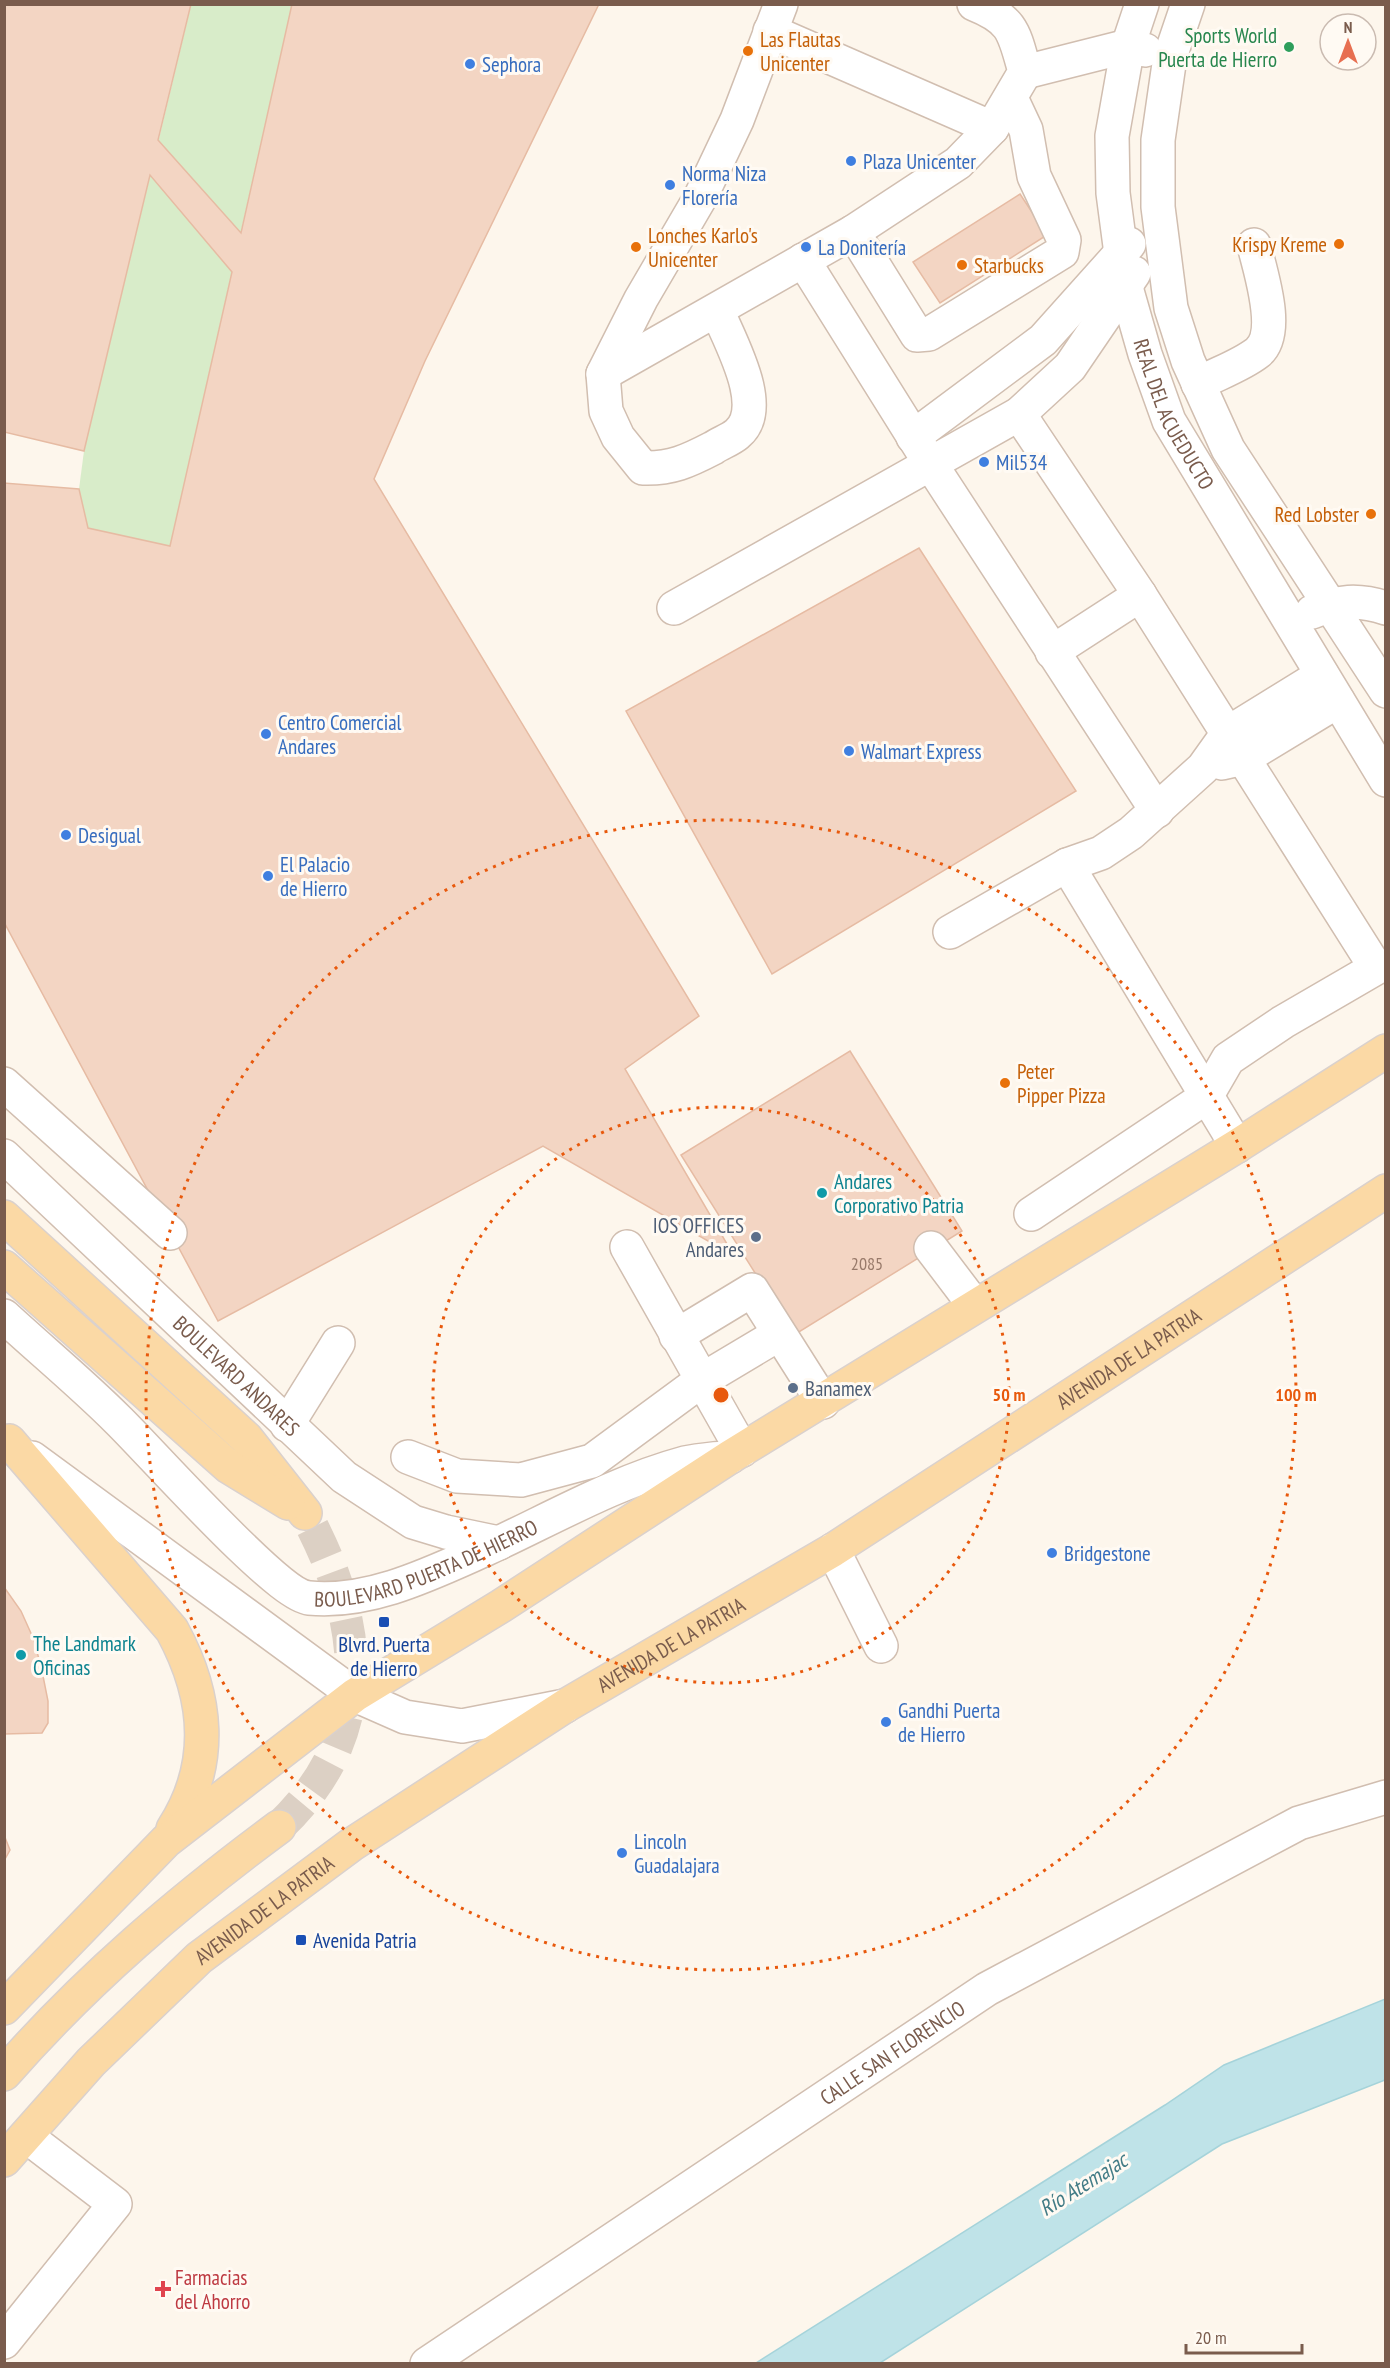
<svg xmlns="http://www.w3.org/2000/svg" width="1390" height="2368" viewBox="0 0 1390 2368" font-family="'PT Sans Narrow',sans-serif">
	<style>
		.green { fill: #d8ecc9 }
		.water { fill: #bfe3e8; stroke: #a5d3da; stroke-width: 1.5 }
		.building { fill: #f3d5c3; stroke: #e6bba3; stroke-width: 1.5 }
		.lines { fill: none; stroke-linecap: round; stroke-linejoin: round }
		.major-tunnel { stroke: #dcd0c4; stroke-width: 33; stroke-dasharray: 33 16; stroke-linecap: butt }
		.minor-casing { stroke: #d1beb0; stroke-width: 36 }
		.major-casing { stroke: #dad1cd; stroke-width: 36 }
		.minor { stroke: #fff; stroke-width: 33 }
		.major { stroke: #fbd9a5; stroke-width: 33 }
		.ring { fill: none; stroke: #e8590c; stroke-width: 3; stroke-dasharray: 3 6 }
		.leisure-dot { fill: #2e9e5b; stroke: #fffaf3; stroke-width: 2 }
		.food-dot { fill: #e8710a; stroke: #fffaf3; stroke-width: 2 }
		.shop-dot { fill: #3f7fe0; stroke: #fffaf3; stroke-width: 2 }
		.culture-dot { fill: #0f9aa8; stroke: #fffaf3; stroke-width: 2 }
		.service-dot { fill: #5c6f8a; stroke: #fffaf3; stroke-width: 2 }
		.transit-dot { fill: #1a4fb4; stroke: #fffaf3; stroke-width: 2 }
		.health-dot { fill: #e0444e; stroke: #fffaf3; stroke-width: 2 }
		.labels { text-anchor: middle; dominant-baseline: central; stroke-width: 6; stroke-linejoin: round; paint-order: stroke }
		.number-label { font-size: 18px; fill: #987a6a }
		.leisure-label { font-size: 21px; fill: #27864d; stroke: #fffaf3; text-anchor: end }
		.food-label { font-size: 21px; fill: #c56008; stroke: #fffaf3; text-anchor: start }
		.shop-label { font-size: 21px; fill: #366cbe; stroke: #fffaf3; text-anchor: start }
		.street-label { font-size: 21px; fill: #7a5c4d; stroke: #fffaf3 }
		.culture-label { font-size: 21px; fill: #0d838f; stroke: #fffaf3; text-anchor: start }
		.service-label { font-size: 21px; fill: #4e5e75; stroke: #fffaf3; text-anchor: end }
		.transit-label { font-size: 21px; fill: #164399; stroke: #fffaf3 }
		.health-label { font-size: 21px; fill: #be3a42; stroke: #fffaf3; text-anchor: start }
		.water-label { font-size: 22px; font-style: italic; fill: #437c86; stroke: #fffaf3 }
		.centre { fill: #e8590c; stroke: #fffaf3; stroke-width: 3 }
		.ring-label { font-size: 18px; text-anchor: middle; font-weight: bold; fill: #e8590c; stroke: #fffaf3; stroke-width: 6; stroke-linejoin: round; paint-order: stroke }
	</style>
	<rect width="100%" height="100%" fill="#fdf6ec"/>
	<!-- green -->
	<path class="green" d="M191,5H292L170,546L88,528L79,489L84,451Z"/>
	<!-- water -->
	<path class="water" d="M1385,1999V2080L1222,2144L880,2363H756L1165,2105L1224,2065Z"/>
	<!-- building -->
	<path class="building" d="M4,4H191L158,140L241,233L292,4H599L425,361L374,479L699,1016L625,1069L734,1256L543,1146L218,1321L4,922V483L79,489L88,528L170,546L232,272L150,175L84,451L4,432Z
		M1020,194L1047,235L940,303L913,262Z
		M919,548L1076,791L772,974L626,711Z
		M850,1051L962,1231L794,1335L681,1155Z
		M4,1587L21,1611L34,1640L42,1671L48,1701V1723L42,1733L4,1734Z
		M4,1587L21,1611L34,1640L42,1671L48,1701V1723L42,1733L4,1734Z
		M4,1835L10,1850L4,1861Z"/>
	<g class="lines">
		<!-- major-tunnel -->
		<path class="major-tunnel" d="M279,1827C377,1734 365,1624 305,1513"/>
		<defs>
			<g id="minor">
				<path id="s1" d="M1142,4L1128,46L1112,136L1113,193L1125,284L1145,354L1169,421L1386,780"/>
				<path d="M1188,4L1170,57L1158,140V207L1171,308L1188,361L1228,449L1386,691"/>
				<path d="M770,31L992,128"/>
				<path d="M1025,72L1128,46L1145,50"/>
				<path d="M853,232L917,335L929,334L1062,252L1064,240L1034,176L1026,130L1011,98"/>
				<path d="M803,260L930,463L1157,811"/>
				<path d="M717,310C729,340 769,408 737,434C730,440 720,443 713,448C688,461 671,469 643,468L618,437L606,411L603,374L641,299L700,198L737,120L781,4"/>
				<path d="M603,374L853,232L958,163L992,128L1025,72C1014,33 1014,20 974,4"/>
				<path d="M1198,384C1216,374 1240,366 1257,353C1282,334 1260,271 1254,245"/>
				<path d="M1019,414L1140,595L1376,968L1283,1022L1228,1059L1206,1097L1031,1214"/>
				<path d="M913,437L1043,340L1129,244"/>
				<path d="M674,608L1019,414L1070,367L1134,273"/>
				<path d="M1312,612C1338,601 1358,599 1386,608"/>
				<path d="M1052,652L1140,595"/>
				<path d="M1222,763L1244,758L1338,701"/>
				<path d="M1067,865L1237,1146"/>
				<path d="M950,932L1067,865L1101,853L1131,833L1203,768L1228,733L1322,675"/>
				<path d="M4,1084L170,1233"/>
				<path id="s2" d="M4,1156L344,1477L413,1522L446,1532L499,1543"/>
				<path d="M627,1247L742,1450"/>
				<path d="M931,1248L975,1306"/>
				<path id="s3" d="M4,1316C42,1351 82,1384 118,1420C149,1450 277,1595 309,1598C370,1604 432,1573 486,1549C551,1519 615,1482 685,1463C699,1460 715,1459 730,1457"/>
				<path d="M676,1336L752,1290L823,1402"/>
				<path d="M287,1425L338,1343"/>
				<path d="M408,1457L457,1476L521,1480L592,1461L702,1380L779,1334"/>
				<path d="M32,1458L355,1695L405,1717L462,1726L565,1706"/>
				<path d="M833,1550L881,1646"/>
				<path d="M4,2342L115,2204L26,2136"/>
				<path id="s4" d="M427,2364L987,1989L1299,1823L1386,1797"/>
			</g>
			<g id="major">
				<path d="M4,1217L246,1438L305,1513"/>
				<path d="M4,1267L229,1467L288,1503"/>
				<path d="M9,1441L172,1630C208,1696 215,1764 173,1829"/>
				<path d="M4,2008L166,1841L355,1695L501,1606L730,1457L1237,1146L1386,1051"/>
				<path d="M4,2074C86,1980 179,1901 279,1827"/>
				<path id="s5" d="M4,2160L91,2062L199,1958L351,1845L565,1706L833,1550L1386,1191"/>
			</g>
		</defs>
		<!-- minor casing -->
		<use href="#minor" class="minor-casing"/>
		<!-- major casing -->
		<use href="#major" class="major-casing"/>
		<!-- minor -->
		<use href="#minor" class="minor"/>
		<!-- major -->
		<use href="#major" class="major"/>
	</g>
	<!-- distance rings -->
	<g class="ring">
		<circle cx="721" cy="1395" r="288"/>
		<circle cx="721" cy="1395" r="575"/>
	</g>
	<!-- markers -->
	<circle class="leisure-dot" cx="1289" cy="47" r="6"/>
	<g class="food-dot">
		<circle cx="748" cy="51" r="6"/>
		<circle cx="1339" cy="244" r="6"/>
		<circle cx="636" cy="247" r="6"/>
		<circle cx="962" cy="265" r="6"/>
		<circle cx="1371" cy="514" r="6"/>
		<circle cx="1005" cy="1083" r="6"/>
	</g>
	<g class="shop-dot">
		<circle cx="470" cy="64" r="6"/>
		<circle cx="851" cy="161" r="6"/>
		<circle cx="670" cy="185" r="6"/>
		<circle cx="806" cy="247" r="6"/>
		<circle cx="984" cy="462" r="6"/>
		<circle cx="266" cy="734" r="6"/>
		<circle cx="849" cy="751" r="6"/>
		<circle cx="66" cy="835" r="6"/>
		<circle cx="268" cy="876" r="6"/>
		<circle cx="1052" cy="1553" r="6"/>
		<circle cx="886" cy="1722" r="6"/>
		<circle cx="622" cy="1853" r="6"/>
	</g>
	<g class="culture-dot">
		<circle cx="822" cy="1193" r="6"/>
		<circle cx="21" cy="1655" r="6"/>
	</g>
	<g class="service-dot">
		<circle cx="756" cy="1237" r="6"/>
		<circle cx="793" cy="1388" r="6"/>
	</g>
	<g class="transit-dot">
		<rect x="378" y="1616" width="12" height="12" rx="3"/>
		<rect x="295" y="1934" width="12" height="12" rx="3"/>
	</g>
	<path class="health-dot" d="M160 2280h6v6h6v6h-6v6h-6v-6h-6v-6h6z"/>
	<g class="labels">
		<!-- number labels -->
		<g class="number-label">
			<text x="867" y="1263">2085</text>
		</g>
		<!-- leisure labels -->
		<g class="leisure-label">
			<text x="1277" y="35">Sports World<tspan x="1277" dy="24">Puerta de Hierro</tspan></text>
		</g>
		<!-- food labels -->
		<g class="food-label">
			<text x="760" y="39">Las Flautas<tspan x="760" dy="24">Unicenter</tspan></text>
			<text x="648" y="235">Lonches Karlo's<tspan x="648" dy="24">Unicenter</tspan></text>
			<text x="1327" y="244" text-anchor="end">Krispy Kreme</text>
			<text x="974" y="265">Starbucks</text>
			<text x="1359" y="514" text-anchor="end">Red Lobster</text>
			<text x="1017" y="1071">Peter<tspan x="1017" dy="24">Pipper Pizza</tspan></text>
		</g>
		<!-- shop labels -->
		<g class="shop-label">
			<text x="482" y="64">Sephora</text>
			<text x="863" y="161">Plaza Unicenter</text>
			<text x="682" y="173">Norma Niza<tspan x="682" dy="24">Florería</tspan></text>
			<text x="818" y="247">La Donitería</text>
			<text x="996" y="462">Mil534</text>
			<text x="278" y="722">Centro Comercial<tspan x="278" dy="24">Andares</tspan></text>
			<text x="861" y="751">Walmart Express</text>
			<text x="78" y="835">Desigual</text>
			<text x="280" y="864">El Palacio<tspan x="280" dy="24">de Hierro</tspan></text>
			<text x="1064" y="1553">Bridgestone</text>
			<text x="898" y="1710">Gandhi Puerta<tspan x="898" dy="24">de Hierro</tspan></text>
			<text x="634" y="1841">Lincoln<tspan x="634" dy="24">Guadalajara</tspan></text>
		</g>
		<!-- street labels -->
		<g class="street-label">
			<text stroke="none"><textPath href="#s1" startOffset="424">REAL DEL ACUEDUCTO</textPath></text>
			<text stroke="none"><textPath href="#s5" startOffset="1388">AVENIDA DE LA PATRIA</textPath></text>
			<text stroke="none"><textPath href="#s2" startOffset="320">BOULEVARD ANDARES</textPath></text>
			<text stroke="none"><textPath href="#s3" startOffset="540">BOULEVARD PUERTA DE HIERRO</textPath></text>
			<text stroke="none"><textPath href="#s5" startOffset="848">AVENIDA DE LA PATRIA</textPath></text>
			<text stroke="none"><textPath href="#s5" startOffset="362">AVENIDA DE LA PATRIA</textPath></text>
			<text stroke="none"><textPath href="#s4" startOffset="560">CALLE SAN FLORENCIO</textPath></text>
		</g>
		<!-- culture labels -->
		<g class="culture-label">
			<text x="834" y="1181">Andares<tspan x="834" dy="24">Corporativo Patria</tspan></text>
			<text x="33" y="1643">The Landmark<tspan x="33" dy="24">Oficinas</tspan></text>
		</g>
		<!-- service labels -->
		<g class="service-label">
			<text x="744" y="1225">IOS OFFICES<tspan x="744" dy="24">Andares</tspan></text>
			<text x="805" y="1388" text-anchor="start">Banamex</text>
		</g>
		<!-- transit labels -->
		<g class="transit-label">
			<text x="384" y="1644">Blvrd. Puerta<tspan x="384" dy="24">de Hierro</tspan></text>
			<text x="313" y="1940" text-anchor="start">Avenida Patria</text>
		</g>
		<!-- health labels -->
		<g class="health-label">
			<text x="175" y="2277">Farmacias<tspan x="175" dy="24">del Ahorro</tspan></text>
		</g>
		<!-- water labels -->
		<g class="water-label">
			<text transform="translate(1083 2184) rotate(-32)">Río Atemajac</text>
		</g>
	</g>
	<circle cx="721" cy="1395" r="9" class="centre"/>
	<g class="ring-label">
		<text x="1009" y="1401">50 m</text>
		<text x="1296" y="1401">100 m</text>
	</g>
	<!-- border -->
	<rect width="1390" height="2368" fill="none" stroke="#7a5c4d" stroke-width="12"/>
	<!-- north arrow -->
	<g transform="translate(1348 42)"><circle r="28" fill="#fffaf3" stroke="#cabbb1" stroke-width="1.5"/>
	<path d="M0-4.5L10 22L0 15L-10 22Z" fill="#e76f51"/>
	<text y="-9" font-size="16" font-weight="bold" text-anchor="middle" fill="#7a5c4d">N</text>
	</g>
	<!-- scale -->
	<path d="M1186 2344v9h116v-9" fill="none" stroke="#7a5c4d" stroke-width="3"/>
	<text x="1195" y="2344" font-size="18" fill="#7a5c4d" stroke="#fffaf3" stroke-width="4.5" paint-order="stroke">20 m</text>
</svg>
